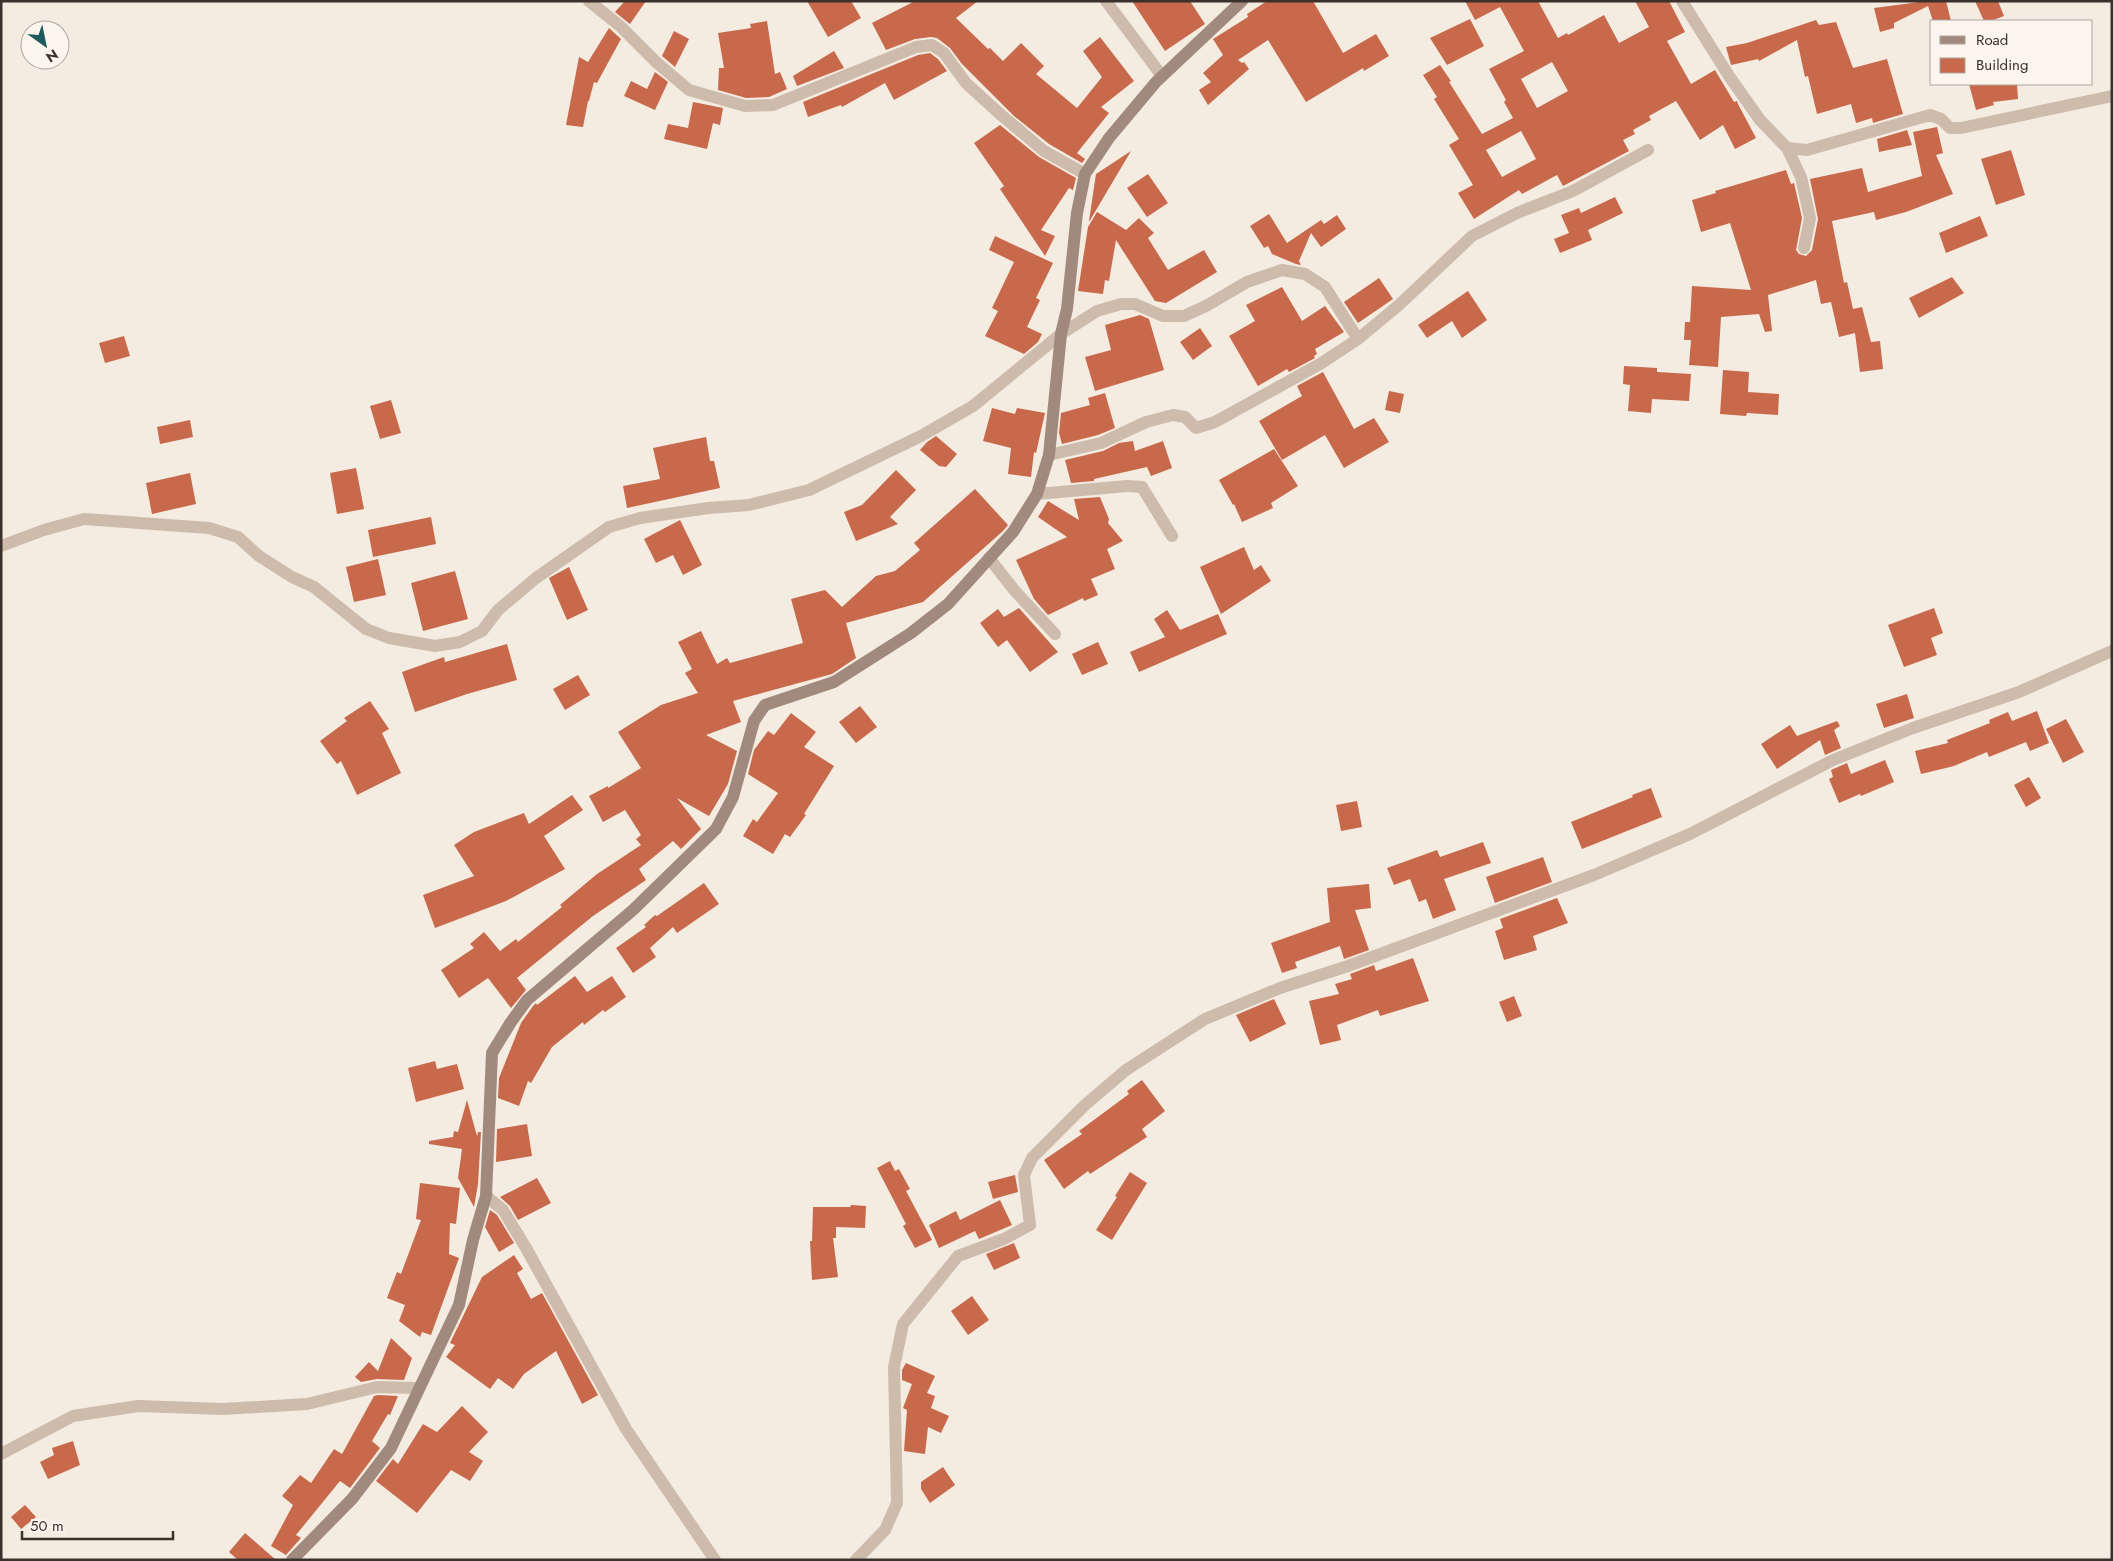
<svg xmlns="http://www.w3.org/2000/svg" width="2113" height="1561" viewBox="0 0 2113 1561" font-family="Jost,sans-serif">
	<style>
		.building { fill: #c8694b; fill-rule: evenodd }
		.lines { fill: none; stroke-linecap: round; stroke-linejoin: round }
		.street { stroke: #cdbbac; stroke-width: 12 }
		.secondary { stroke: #a18a7d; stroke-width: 12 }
	</style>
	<rect width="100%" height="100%" fill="#f4ebe1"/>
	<!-- building -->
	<path class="building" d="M625,1H646L630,24L615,12Z
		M807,1H851L861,18L828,37Z
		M915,1H978L956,18L988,49L990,48L1003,61L1021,43L1044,66L1036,74L1077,108L1102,77L1083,51L1100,37L1134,81L1101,107L1109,113L1077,153L1085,159L1082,163L1049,144L1014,116L962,64L950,48L937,38L931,37L915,39L886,50L872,23Z
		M1132,1H1190L1205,24L1165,51Z
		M1267,1H1313L1343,53L1376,34L1389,56L1364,71L1363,68L1306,102L1268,40L1238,60L1242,63L1244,62L1249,69L1208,105L1199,90L1211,82L1203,73L1223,55L1213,39L1248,17L1247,14Z
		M1465,1H1538L1558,38L1567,33L1568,35L1604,15L1619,43L1649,27L1635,1H1669L1685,32L1667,41L1691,84L1715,70L1734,102L1737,101L1738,104L1756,138L1735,149L1723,125L1700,140L1676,101L1649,116L1651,120L1633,130L1635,134L1623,140L1629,151L1563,186L1557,175L1522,194L1519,190L1474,219L1458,193L1473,185L1449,145L1459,139L1434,99L1437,97L1423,75L1440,65L1451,81L1449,82L1482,134L1513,118L1504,102L1506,100L1489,69L1524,51L1500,7L1475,20ZM1552,62L1568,91L1537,108L1521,79ZM1521,131L1536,159L1502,177L1486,150Z
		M1927,1H1946L1951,21H1933L1928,6L1894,23V28L1880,32L1874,8Z
		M1975,1H1998L2004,16L1991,21H1984Z
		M1470,19L1484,46L1447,65L1430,38Z
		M1816,20L1819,25L1836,22L1853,68L1887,59L1903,114L1873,123L1872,118L1856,123L1851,104L1817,114L1808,76L1805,77L1797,40L1759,61L1758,59L1731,65L1726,47L1747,43Z
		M767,21L775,74L780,72L787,89L769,97L746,98L718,90L719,68H724L718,33L751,28L750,24Z
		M609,28L621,39L597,83L594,82L589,101H588L583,127L566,125L579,57L588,62Z
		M674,31L689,39L675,67L662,56Z
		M834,51L844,68L797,86L793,76Z
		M930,53L938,59L947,71L894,100L885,83L842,107L841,105L808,117L803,102L918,55Z
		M655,72L668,82L655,110L624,96L631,81L647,89Z
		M1969,84H2017L2018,99L1993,102L1994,105L1976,110Z
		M693,102L723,108L720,125L713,123L707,149L664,139L668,124L688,128Z
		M1000,125L1039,157L1076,178L1073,190L1069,188L1041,230L1055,236L1045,256L1000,189L1004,186L974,143Z
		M1937,127L1943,153L1936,155L1953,194L1906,212L1876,220L1874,212L1832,221L1844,283L1847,282L1853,309L1862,307L1871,342L1880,341L1883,369L1860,372L1855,333L1839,337L1831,302L1821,304L1816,280L1768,295L1772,331L1765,332L1759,314L1721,317L1718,367L1689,365L1691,340H1684L1685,322H1690L1692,286L1751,290L1730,223L1701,232L1692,200L1716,193L1715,191L1786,170L1791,184L1794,183L1802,218L1796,250L1799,254L1806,256L1812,250L1818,219L1810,179L1862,168L1868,192L1922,176L1913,132Z
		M1907,130L1912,145L1879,152L1877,139Z
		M2011,150L2025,195L1996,205L1981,159Z
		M1131,151L1089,222V221L1096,174Z
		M1148,174L1168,203L1147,217L1127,188Z
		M1615,197L1623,213L1588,230L1592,240L1560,253L1554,239L1569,233L1561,215L1579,208L1581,213Z
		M1097,212L1126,230L1139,218L1154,233L1148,238L1168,270L1204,250L1217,272L1166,303L1155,301L1116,240L1109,281L1105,280L1103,294L1078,291L1088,227Z
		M1269,214L1287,243L1321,220L1324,224L1337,215L1346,229L1321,247L1311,233L1299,261L1301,265L1296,264L1272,254L1268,246L1264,248L1250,226Z
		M1980,216L1988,236L1946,253L1939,233Z
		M995,236L1053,263L1036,298L1040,300L1027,327L1042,334L1038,342L1024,354L985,336L998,311L992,308L1014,262L989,250Z
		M1952,277L1964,293L1919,318L1909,298Z
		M1379,278L1393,299L1358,323L1344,302Z
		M1282,287L1302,321L1325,306L1344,332L1315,349L1317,354L1314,356L1315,358L1289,372L1287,369L1258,386L1229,336L1255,321L1246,305Z
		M1468,291L1487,320L1462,338L1452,321L1427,338L1418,325Z
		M1140,315L1149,319L1164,370L1095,391L1085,357L1111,350L1105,325Z
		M1200,328L1212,346L1193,360L1180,342Z
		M124,336L130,356L105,363L99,343Z
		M1624,366L1657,368V372L1691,374L1689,401L1652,399L1651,413L1628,411L1630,385L1623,384Z
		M1723,370L1749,372L1748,392L1779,394L1778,415L1747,413L1746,416L1720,414Z
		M1323,372L1354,429L1374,418L1389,442L1344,468L1325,435L1282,460L1259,421L1302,396L1297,386Z
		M1389,391L1404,394L1400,413L1385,410Z
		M1105,393L1115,428L1098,435L1062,444L1059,433L1061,413L1090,405L1088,398Z
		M391,400L401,433L380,439L370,406Z
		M992,408L1015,414L1017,408L1045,413L1036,453L1034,452L1031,477L1008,474L1011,448L983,441Z
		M190,420L193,437L160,444L157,427Z
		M936,436L957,454L946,467L939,466L920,450L927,442Z
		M706,437L710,461H714L720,488L627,508L623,486L660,479L653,448Z
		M1133,441L1135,451L1163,441L1172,468L1151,476L1147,467L1094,479V481L1071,483L1065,460L1103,451L1119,443Z
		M1274,449L1298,486L1271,503L1273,508L1242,522L1234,504L1233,505L1219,480Z
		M356,468L364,509L337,514L330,473Z
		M896,470L916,490L890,517L898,524L856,541L844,512L862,505Z
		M190,473L196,504L152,514L146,483Z
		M975,489L1008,525L1003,531L923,602L846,623L856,658L832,674L733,701L741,722L706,735L737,751L728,784L709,816L677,798L701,829L681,849L673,841L639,869L646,880L593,916L517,978L526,990L511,1008L488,978L459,998L441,970L474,948L470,944L484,932L500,951L516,939L518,942L562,907L560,905L597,874L641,845L636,839L641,835L625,810L603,822L589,796L608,786V788L641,768L618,732L661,705L698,693L685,673L692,669L678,642L701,631L717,664L727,658L730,663L803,643L791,599L825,590L842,607L876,576L895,571L920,550L914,543Z
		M1100,497L1109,519L1108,523L1123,541L1107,549L1115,569L1091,579L1098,595L1084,601L1083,598L1048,615L1034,599L1016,560L1067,537L1038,517L1048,501L1079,520L1074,499Z
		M431,517L436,544L373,557L368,530Z
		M680,520L702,565L683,575L673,555L656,563L644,539Z
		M1244,547L1254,570L1261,565L1271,581L1221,614L1200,567Z
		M378,559L386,595L354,602L346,567Z
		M569,567L588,610L567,620L549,578Z
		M455,571L468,619L423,631L411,583Z
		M1019,608L1058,652L1030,672L1007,640L998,647L980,623L998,609L1004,617Z
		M1934,608L1943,633L1931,638L1937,655L1904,667L1888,625Z
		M1167,610L1180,630L1218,614L1227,634L1139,672L1130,652L1165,637L1154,619Z
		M1098,642L1108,664L1082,675L1072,654Z
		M507,644L517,680L467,694L415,712L402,672L444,657L445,662Z
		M578,675L590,695L565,710L553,689Z
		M1907,694L1914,718L1884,728L1876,704Z
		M370,701L389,729L382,733L401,773L357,795L341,761L337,764L320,741L347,721L344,718Z
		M860,706L877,727L856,743L839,722Z
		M2037,711L2049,743L2030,751L2026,742L1989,757L1987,752L1954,766L1921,774L1915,751L1948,743L1947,740L1990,723L1989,720L2008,712L2012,721Z
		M791,713L816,732L804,747L834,766L804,814L806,815L790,837L785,834L773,854L743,836L753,819L757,822L778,793L748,774L754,750L768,731L774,735Z
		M2066,719L2084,752L2063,763L2046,729Z
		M1837,721L1840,726L1834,730L1841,748L1825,755L1820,740L1777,769L1761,744L1790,725L1797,736Z
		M1885,760L1894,782L1861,796L1860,794L1839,803L1829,779L1833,777L1831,770L1847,763L1851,774Z
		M2029,777L2041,798L2026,807L2014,785Z
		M1651,788L1662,817L1582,849L1571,822L1633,797L1632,795Z
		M572,795L583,810L544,836L565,869L506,901L435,928L423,895L474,876L454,845L474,832L524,813L529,824Z
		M1357,801L1362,827L1341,831L1336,805Z
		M1483,842L1491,863L1444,879L1456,910L1433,919L1426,899L1419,902L1410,879L1394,885L1387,868L1437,850L1440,857Z
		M1543,857L1552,882L1495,903L1486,877Z
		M704,883L719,904L677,933L673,927L650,948L656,957L633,973L616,948L646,927L644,925L655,915L657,916Z
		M1369,884L1371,908L1355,910L1369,950L1344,959L1340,946L1295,962L1297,968L1282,973L1271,943L1330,922L1327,888Z
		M1557,898L1568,923L1533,936L1537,950L1504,960L1495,931L1503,928L1500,919Z
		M1413,958L1429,1001L1380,1016L1378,1010L1337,1025L1341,1040L1320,1045L1309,1001L1339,994L1335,984L1352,979L1350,974L1374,965L1376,971Z
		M575,976L587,992L612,976L626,997L605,1012L603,1010L584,1025L583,1022L552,1047L531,1083L528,1081L519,1106L498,1098L499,1078L521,1023L533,1006L536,1003L537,1005Z
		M1514,996L1522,1016L1507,1022L1499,1002Z
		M1274,999L1286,1024L1250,1042L1236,1015Z
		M435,1061L437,1069L457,1064L464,1089L416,1102L408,1068Z
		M1142,1080L1165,1111L1142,1129L1147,1137L1090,1174L1088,1171L1064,1189L1044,1160L1082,1134L1079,1131L1129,1094L1127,1091Z
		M467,1100L477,1136L478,1132H481L478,1184L474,1207L458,1178L462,1149L429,1144V1141L453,1137L454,1131L458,1132Z
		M527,1124L532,1156L496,1162L497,1129Z
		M890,1161L895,1171L899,1169L910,1189L906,1191L932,1240L915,1248L903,1226L906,1224L877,1168Z
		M1130,1172L1147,1183L1112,1240L1096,1230L1117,1197L1115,1196Z
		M1015,1175L1018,1192L993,1199L988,1182Z
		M537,1178L551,1203L518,1220L510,1206L500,1197Z
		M420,1183L460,1188L456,1224L450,1223L449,1254L459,1258L431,1335L422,1332L420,1337L399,1321L405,1305L387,1298L397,1272L401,1274L421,1220L416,1219Z
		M1000,1200L1012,1225L979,1239L975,1231L939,1248L929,1225L956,1211L960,1220Z
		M851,1205L866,1206L865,1228L836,1227V1238H833L838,1277L812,1280L810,1241H812L813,1207H850Z
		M490,1210L497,1215L514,1243L499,1252L485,1227Z
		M1014,1243L1020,1258L994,1270L986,1254Z
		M514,1255L523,1269L517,1273L531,1299L542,1293L598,1395L582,1404L556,1351L524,1374L513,1389L498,1378L490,1389L446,1357L455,1345L450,1343L482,1277Z
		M972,1296L989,1320L968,1335L951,1311Z
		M391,1338L412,1358L404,1380L377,1379L361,1382L355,1377L369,1362L378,1371Z
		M906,1363L935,1376L927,1393L935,1396L931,1408L949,1416L941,1433L928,1427L925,1454L904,1451L907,1410L903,1408L912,1384L902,1380V1370Z
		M378,1395L398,1396L390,1415L388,1414L372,1441L380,1448L350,1488L340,1481L296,1535L301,1538L286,1555L271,1546L293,1505L282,1496L300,1475L311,1483L334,1449L342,1454L374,1396Z
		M462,1406L488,1432L469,1452L483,1461L470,1481L451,1470L417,1513L376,1481L393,1459L398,1464L423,1424L437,1432Z
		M73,1441L80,1465L48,1479L40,1462L54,1455L52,1448Z
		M943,1467L955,1485L930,1503L921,1489V1482Z
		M25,1505L36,1517L21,1529L11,1517Z
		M245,1533L276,1560H238L229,1552Z"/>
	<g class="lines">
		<!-- street -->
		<path class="street" d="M589,1L620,26L656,62L689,90L745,106L773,105L916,47L932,45L944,53L966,83L1000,114L1044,151L1085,174
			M1106,1L1162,76
			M1682,1L1729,76L1760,120L1787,148L1807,150L1930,115L1941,119L1950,128H1961L2112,96
			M1787,148L1801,177L1810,218L1804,248
			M1049,455L1101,443L1146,422L1173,415L1185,417L1196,428L1215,422L1320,364L1358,339L1399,305L1472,236L1517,213L1573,191L1648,150
			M1037,494L1127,486L1142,487L1172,536
			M1,546L44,530L84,519L209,528L238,537L259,556L292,577L314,587L366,629L389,638L435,646L460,642L482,631L498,610L536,578L609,527L640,518L708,508L749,505L809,490L921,436L973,406L1061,334L1097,311L1121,304H1135L1163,316H1184L1206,306L1247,282L1282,270L1305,274L1325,287L1358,339
			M989,558L1015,591L1055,634
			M486,1196L503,1210L526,1248L626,1429L715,1560
			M1,1454L73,1416L138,1406L223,1409L307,1404L377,1387L418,1388
			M856,1560L885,1530L897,1503L894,1367L903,1324L958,1256L1004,1239L1030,1225L1024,1175L1032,1158L1085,1105L1126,1070L1205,1019L1280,988L1348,966L1594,875L1690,834L1833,760L1913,728L2019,692L2112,651"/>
		<!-- secondary -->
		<path class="secondary" d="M292,1560L352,1499L391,1448L459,1305L473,1240L486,1196L492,1053L511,1022L527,1000L633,910L716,829L733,797L754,721L765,705L834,682L911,633L948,604L1013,532L1037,494L1049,455L1061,334L1067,309L1077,213L1085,174L1109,138L1156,82L1242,1"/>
	</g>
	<!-- border -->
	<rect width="2113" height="1561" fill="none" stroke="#3b302b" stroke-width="5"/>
	<!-- legend -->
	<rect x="1930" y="20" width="162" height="65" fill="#fbf5ee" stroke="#aea6a0"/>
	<rect x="1940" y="36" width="25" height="8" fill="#a18a7d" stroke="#aea6a0"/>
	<text x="1976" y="45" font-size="15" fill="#3b302b">Road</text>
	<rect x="1940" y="58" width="25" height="15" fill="#c8694b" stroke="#aea6a0"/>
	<text x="1976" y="70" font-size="15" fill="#3b302b">Building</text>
	<!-- north arrow -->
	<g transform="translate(45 45) rotate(147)"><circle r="24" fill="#fbf5ee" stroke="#aea6a0"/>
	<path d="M0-4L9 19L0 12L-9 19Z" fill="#1f5a5e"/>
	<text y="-8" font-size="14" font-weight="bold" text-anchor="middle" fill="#3b302b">N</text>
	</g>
	<!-- scale -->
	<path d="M22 1531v8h151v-8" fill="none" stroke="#3b302b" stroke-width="2.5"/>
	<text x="30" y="1531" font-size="15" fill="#3b302b" stroke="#fbf5ee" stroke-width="4" paint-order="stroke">50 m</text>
</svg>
